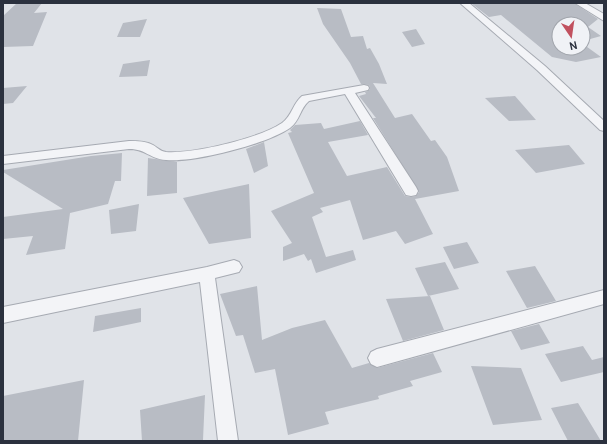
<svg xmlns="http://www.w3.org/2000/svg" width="607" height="444" viewBox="0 0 607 444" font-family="Cabin,sans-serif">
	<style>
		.building { fill: #b8bcc4 }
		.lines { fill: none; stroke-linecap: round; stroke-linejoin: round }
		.minor-casing { stroke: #a6aab2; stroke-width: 2 }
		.minor { fill: #f3f4f7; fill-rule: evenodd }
	</style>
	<rect width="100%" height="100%" fill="#e0e3e8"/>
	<!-- building -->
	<path class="building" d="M17,3H42L34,13L47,12L33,46L3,47V16Z
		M471,3H574L598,19L588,27L601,36L583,41V24H559V48H583V44L601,57L576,62L552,57L501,15L489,17Z
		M317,8L341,9L351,37L363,36L367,49L370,48L379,64L387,84L373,83L395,118L412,114L431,141L435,140L447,157L459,191L415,199L433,234L405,244L396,231L363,240L350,200L320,208L323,212L312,217L326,257L353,250L356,260L316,273L311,259L308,261L304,254L283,261V247L292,243L271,211L314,193L288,133L292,132L290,130L295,125L321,123L324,129L360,121L368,135L328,142L347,176L387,167L405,196L411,197L416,196L419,192L373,118H376L359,96L366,94L365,92L368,91L370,89L369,85L361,84L350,63L323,24Z
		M147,19L140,37H117L123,23Z
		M416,29L425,44L412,47L402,32Z
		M150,60L147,76L119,77L123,64Z
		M27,86L13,103L3,104V88Z
		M515,96L536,120L509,121L485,98Z
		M264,142L268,166L254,173L246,149Z
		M569,145L585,164L536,173L515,150Z
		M122,153L121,181H115L108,204L70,213L65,249L26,255L33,236L3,239V217L63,209L3,172V170L91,156Z
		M148,158L177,162V193L147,196Z
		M249,184L251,238L209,244L183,198Z
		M139,204L136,231L111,234L109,210Z
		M467,242L479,263L454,269L443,247Z
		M445,262L459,289L428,296L415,268Z
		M535,266L556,301L527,308L506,271Z
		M257,286L262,340L292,328L325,320L352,368L369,363L377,368L433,353L442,372L410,381L413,386L378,396L379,399L325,412L329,424L288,435L275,369L255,373L243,335L236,336L220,294Z
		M430,296L444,330L403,341L386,299Z
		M141,308V322L93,332L95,316Z
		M539,324L550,343L521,350L511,331Z
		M583,346L592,360L604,357V372L561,382L545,354Z
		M471,366L521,368L542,420L493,425Z
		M84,380L78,441H3V396Z
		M205,395L203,440L142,441L140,410Z
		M578,403L601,441H568L551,408Z"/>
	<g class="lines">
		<defs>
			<path id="minor" d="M460,3H469L545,66L604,121V131L600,130L537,70Z
				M575,3H585L604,14V21Z
				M364,85L368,86L369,88L368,90L355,93L416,187L418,191L416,195L411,196L406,195L345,94L309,101C300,108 300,121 290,128C267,144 194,163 166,160C149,159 147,149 129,149L3,164V156L129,141C137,141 146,141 153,145C158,148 160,151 166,152C194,154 260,138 282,123C292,116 293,103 302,96Z
				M234,260L239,262L242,267L239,272L215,278L238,441H218L200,282L3,323V307L207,267Z
				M604,290V304L377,367L371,364L368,358L371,352L377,349Z"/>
		</defs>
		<!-- minor casing -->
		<use href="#minor" class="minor-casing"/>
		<!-- minor -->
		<use href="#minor" class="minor"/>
	</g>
	<!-- border -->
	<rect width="607" height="444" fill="none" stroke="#2b313e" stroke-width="8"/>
	<!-- north arrow -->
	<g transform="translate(571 36) rotate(167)"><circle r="19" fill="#f0f2f6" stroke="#a1a5ac"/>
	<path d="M0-3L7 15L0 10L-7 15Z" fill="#c1515f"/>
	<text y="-6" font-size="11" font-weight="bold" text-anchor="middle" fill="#2b313e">N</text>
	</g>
</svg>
